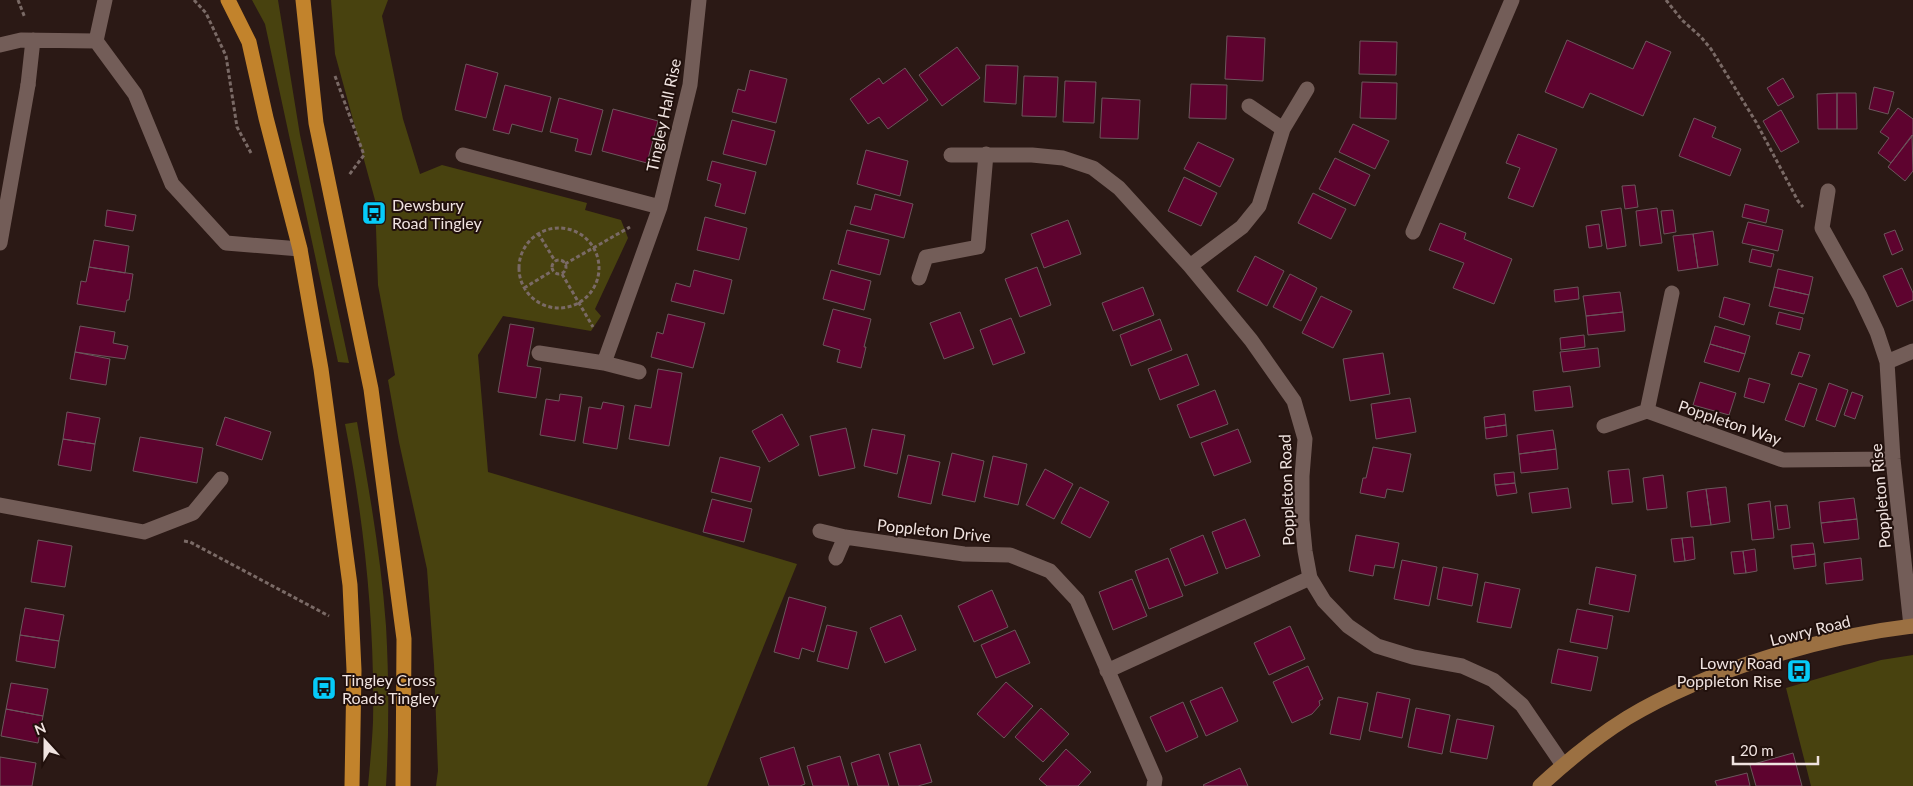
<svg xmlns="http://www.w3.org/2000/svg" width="1913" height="786" viewBox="0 0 1913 786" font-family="Lato,sans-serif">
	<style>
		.green { fill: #48420f }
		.building { fill: #5e032f; stroke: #6c565c }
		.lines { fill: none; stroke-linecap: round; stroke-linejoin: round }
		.path { stroke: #7a6a66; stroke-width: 3; stroke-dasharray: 4 2.5; stroke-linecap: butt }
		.lane { stroke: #735d58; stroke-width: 15 }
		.street { stroke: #735d58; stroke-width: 15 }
		.secondary { stroke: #9b7042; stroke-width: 15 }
		.primary { stroke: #c2832c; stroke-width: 15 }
		.labels { text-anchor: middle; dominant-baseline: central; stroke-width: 4; stroke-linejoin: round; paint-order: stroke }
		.street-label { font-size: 16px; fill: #f0e3e0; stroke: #21100c }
		.poi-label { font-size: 16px; fill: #f0e3e0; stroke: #21100c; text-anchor: start }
	</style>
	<rect width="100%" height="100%" fill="#2b1915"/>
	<!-- green -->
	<path class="green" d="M252,0H278L300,135L349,363L338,362L265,24Z
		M331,0H388L382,16L403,119L420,174L442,165L587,203L585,210L621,220L628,238L595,309L601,316L591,331L503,316L478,355L488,472L797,564L707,786H436L438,771L434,665L427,569L399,442L388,380L395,375L378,285L375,200L335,54Z
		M357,422C369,489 381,557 386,626C389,679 389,733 386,786H368C370,765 372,743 373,722C375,624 364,520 345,424Z
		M1913,655V786H1811L1786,688L1881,660Z"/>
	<!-- building -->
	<path class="building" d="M1227,36L1265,38L1263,81L1225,79Z
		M1567,40L1633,69L1646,41L1671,52L1643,116L1590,93L1583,108L1545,92Z
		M1360,41L1397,42L1396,75L1359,74Z
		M957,47L980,78L942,106L919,75Z
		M466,64L498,73L486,118L455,110Z
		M986,65L1018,66L1016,104L984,102Z
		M905,68L928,100L888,129L879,117L868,124L850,99L879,78L883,84Z
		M750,70L787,79L776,123L732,112L738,89L745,91Z
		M1024,76L1058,77L1056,117L1022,116Z
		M1783,78L1794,97L1778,106L1767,88Z
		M1065,81L1096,82L1094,123L1063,122Z
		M1362,82L1397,83L1396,119L1360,118Z
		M1191,84L1227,85L1226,119L1189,118Z
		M505,85L551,97L542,132L512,124L509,134L493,130Z
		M1874,87L1894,92L1888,114L1869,109Z
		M1837,93H1856L1857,129H1837Z
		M1837,93V129H1818L1817,94Z
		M559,98L603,110L591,155L575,151L578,139L550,132Z
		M1102,98L1140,100L1138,139L1100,138Z
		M1898,108L1913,119V135L1891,163L1878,153L1889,138L1880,132Z
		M613,109L658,121L647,163L602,151Z
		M1781,110L1799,142L1781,152L1763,121Z
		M1694,118L1716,127L1712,137L1741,149L1730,176L1679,156Z
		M732,120L775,131L766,165L723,154Z
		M1353,124L1389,141L1375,169L1339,152Z
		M1518,134L1557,149L1533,207L1508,198L1520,168L1506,163Z
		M1912,135L1913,171L1905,181L1888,167Z
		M1198,142L1234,159L1220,187L1184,169Z
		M866,150L908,161L900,196L857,184Z
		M1335,158L1370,175L1355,206L1319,189Z
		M712,161L756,172L745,214L715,206L721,184L707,180Z
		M1184,177L1217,193L1201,226L1168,211Z
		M1635,185L1638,207L1625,209L1622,186Z
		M1313,193L1346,209L1331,239L1298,223Z
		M875,194L913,204L904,238L850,224L855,206L871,210Z
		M1745,204L1769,210L1766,223L1742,217Z
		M1621,208L1626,246L1607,249L1601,211Z
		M1657,208L1662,243L1640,246L1636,211Z
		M107,210L136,215L133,231L105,226Z
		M1673,210L1676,232L1664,234L1661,211Z
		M705,217L747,228L739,260L697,250Z
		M1068,220L1081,254L1044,268L1031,234Z
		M1748,222L1783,230L1778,251L1742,243Z
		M1440,223L1466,233L1464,239L1512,259L1494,304L1453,288L1464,263L1429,250Z
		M1599,224L1602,246L1589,248L1586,226Z
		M847,230L889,240L880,275L838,264Z
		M1895,230L1903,250L1892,255L1884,234Z
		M1713,231L1718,265L1698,268L1693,234Z
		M1693,234L1698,268L1678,271L1673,236Z
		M94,240L129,246L125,273L89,267Z
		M1752,249L1774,254L1771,267L1749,262Z
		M1255,256L1284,271L1267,306L1237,291Z
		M89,267L133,274L129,300H127L125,312L77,304L81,281L86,282Z
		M1037,267L1051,305L1020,317L1005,279Z
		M1902,268L1913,293V300L1897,307L1883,276Z
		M1778,269L1813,277L1809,295L1774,287Z
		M694,270L732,280L724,314L671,301L676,283L690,287Z
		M831,270L871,281L864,310L823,299Z
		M1290,274L1317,288L1301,321L1273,307Z
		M1143,287L1154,315L1113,331L1102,303Z
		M1578,287L1579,299L1555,302L1554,290Z
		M1774,287L1809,295L1804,314L1769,306Z
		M1620,292L1623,312L1586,316L1583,296Z
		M1321,296L1352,311L1333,348L1302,333Z
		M1724,297L1750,304L1744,325L1719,317Z
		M833,309L871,319L864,347H866L861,368L837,362L840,350L823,345Z
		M960,312L974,348L944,359L930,323Z
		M1623,312L1625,331L1588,335L1586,316Z
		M1779,312L1803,318L1800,330L1776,324Z
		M668,314L705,323L693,368L651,357L657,332L663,334Z
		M1011,318L1025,353L993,365L980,330Z
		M1160,319L1172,350L1131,366L1120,335Z
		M510,324L534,328L527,366L541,368L536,398L498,392Z
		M80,326L115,332L113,343L128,346L125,359L75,352Z
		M1715,326L1750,336L1745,354L1710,344Z
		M1584,335L1585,347L1561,350L1560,338Z
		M1710,344L1745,354L1739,372L1704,362Z
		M1598,348L1600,367L1563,372L1560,352Z
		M75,352L110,359L106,385L70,379Z
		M1799,352L1810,355L1802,377L1791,374Z
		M1383,353L1390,394L1350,401L1343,359Z
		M1187,354L1199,385L1160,400L1148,369Z
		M658,369L682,373L669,446L629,439L635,405L651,408Z
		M1749,378L1770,384L1764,403L1744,397Z
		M1700,382L1736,393L1729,415L1693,405Z
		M1799,383L1817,389L1804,427L1785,420Z
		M1829,383L1848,390L1835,427L1816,420Z
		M1570,386L1573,407L1535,411L1533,391Z
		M1215,390L1228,424L1190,438L1177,405Z
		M1852,392L1863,396L1855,419L1844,415Z
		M560,394L582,397L575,441L540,435L546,399L559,401Z
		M1410,398L1416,432L1376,439L1371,404Z
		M603,402L624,406L617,449L583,443L589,407L601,409Z
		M67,412L100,418L95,444L63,439Z
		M782,414L799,445L769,462L752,431Z
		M1505,414L1506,425L1485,428L1484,417Z
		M225,417L271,432L262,460L216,445Z
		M1506,425L1507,436L1486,439L1485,428Z
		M846,428L855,468L819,476L810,436Z
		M872,429L905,435L897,474L864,466Z
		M1238,429L1251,462L1214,476L1201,443Z
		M1553,430L1556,449L1519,454L1517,435Z
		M140,437L203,448L197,483L133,471Z
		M63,439L95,444L91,471L58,465Z
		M1373,447L1411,454L1403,492L1387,489L1385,498L1360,493L1363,478H1366Z
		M1556,449L1558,469L1521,473L1519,454Z
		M952,453L984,461L975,502L942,495Z
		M908,455L940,462L931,504L898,497Z
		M993,456L1027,464L1018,505L984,497Z
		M720,457L760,467L751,502L711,492Z
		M1045,469L1073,484L1054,519L1026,505Z
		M1629,469L1633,502L1612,504L1608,471Z
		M1514,472L1515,483L1495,485L1494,474Z
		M1663,475L1667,508L1647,510L1643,478Z
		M1515,483L1517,493L1497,496L1495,485Z
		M1080,487L1109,502L1090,538L1061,523Z
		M1726,487L1730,522L1711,525L1706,489Z
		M1568,488L1571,508L1532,513L1529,493Z
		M1706,489L1711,525L1691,527L1687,492Z
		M1854,498L1857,519L1821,523L1819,502Z
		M712,499L752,509L744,542L703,532Z
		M1770,501L1774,538L1752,540L1748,504Z
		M1787,505L1790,528L1778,530L1775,506Z
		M1245,519L1260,556L1226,569L1212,532Z
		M1857,519L1859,539L1824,543L1821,523Z
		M1203,535L1218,573L1185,586L1170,549Z
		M1356,535L1399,543L1394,568L1375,565L1373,576L1349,571Z
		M1693,537L1695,559L1685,561L1682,538Z
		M1682,538L1685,561L1674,562L1671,539Z
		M38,540L72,546L65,587L31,582Z
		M1813,543L1815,554L1792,557L1791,545Z
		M1755,549L1757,571L1746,573L1743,551Z
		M1743,551L1746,573L1734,574L1731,552Z
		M1815,554L1816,566L1794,569L1792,557Z
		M1168,558L1183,596L1149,609L1135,571Z
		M1861,558L1863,580L1826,584L1824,563Z
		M1402,560L1437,567L1429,606L1394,599Z
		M1443,567L1478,574L1472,606L1437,599Z
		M1596,567L1636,575L1629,612L1589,604Z
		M1132,579L1147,616L1113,630L1099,592Z
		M1485,582L1520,589L1511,628L1477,622Z
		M992,590L1008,627L974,642L958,606Z
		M789,597L826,607L814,652L802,648L799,659L774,652Z
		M25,608L64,615L59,641L20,635Z
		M1577,609L1613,616L1607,649L1570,642Z
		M901,615L916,650L885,663L870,628Z
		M827,625L857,632L848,669L817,661Z
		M1290,626L1305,659L1269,675L1254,643Z
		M1015,630L1030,663L996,678L981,645Z
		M20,635L59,641L55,668L16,661Z
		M1558,649L1598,657L1591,691L1551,683Z
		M1308,666L1323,699L1319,701L1320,705L1312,714L1292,723L1273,682Z
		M1006,682L1033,706L1004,738L977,714Z
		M11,683L48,689L43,716L6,709Z
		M1222,687L1238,721L1206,736L1190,701Z
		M1377,692L1410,699L1402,738L1369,731Z
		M1338,697L1368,703L1360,740L1330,734Z
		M1183,702L1198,737L1166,752L1150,717Z
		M1041,708L1069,734L1043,762L1015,737Z
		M1416,708L1450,715L1442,754L1408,747Z
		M6,709L43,716L38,743L1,736Z
		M1457,719L1494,726L1487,759L1450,752Z
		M920,744L932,782L918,786H899L889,753Z
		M794,747L805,784L800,786H769L760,758Z
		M1066,749L1091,772L1078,786H1047L1039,779Z
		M1793,753L1802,786H1756L1750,765Z
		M879,754L889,786H858L851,763Z
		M840,756L849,786H813L807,766Z
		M0,757L36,763L32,786H0Z
		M1240,768L1248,786H1204L1203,785Z
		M1747,773L1750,786H1717L1715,781Z"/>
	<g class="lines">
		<!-- path -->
		<path class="path" d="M18,0L25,18
			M194,0L206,13L226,56L237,127L251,153
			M1666,0L1682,20L1701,37L1711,49L1756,122L1798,201L1803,207
			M335,76L364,155L349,175
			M519 268a40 40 0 1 1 80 0a40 40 0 1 1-80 0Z
			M538,233L555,261
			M552 267a7 7 0 1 1 14 0a7 7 0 1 1-14 0Z
			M565,264L630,227
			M562,274L593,327
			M524,288L552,271
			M184,541L190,542L329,616"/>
		<!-- lane -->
		<path class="lane" d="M96,41L105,0
			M0,45L21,40L96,41L135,94L172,184L226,243L300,249
			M28,85L33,40
			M1413,232L1512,0"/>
		<!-- street -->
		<path class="street" d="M1249,106L1283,129
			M463,155L660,207
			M951,155H1032L1063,158L1093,168L1119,188L1190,266L1251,340L1294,401L1305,439L1302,476V520L1305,551L1310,578L1324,601L1348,626L1377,646L1413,657L1462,666L1493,680L1522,705L1563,765
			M1828,191L1822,228L1860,296L1877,332L1887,362L1893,459L1911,626
			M0,243L28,85
			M1190,266L1242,227L1259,206L1283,129L1307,89
			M919,278L926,257L978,247L986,154
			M539,353L604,363L639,372
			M1887,362L1913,351
			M604,363L660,207L690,85L699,0
			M1647,411L1672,293
			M1604,426L1647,411L1783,460L1893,459
			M0,505L144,532L193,513L221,479
			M820,531L845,537L964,554L1010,555L1050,571L1077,600L1155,779L1154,786
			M836,558L845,537
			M1107,671L1310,578"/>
		<!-- secondary -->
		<path class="secondary" d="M1540,786C1565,763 1598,736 1627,718C1707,670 1820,637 1913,626"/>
		<!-- primary -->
		<path class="primary" d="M228,0L249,42L266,118L300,249L321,369L350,585L354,670L352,786
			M303,0L316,123L371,389L404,639L403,786"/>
	</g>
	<!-- icons -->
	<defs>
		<symbol id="bus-square" viewBox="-11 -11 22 22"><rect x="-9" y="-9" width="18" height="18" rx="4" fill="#06cbf9" stroke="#21100c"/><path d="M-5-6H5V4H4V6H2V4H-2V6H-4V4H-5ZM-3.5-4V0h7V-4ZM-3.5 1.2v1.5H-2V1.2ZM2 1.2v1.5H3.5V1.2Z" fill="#111"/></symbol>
	</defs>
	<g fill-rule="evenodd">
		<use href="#bus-square" x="360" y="199" width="28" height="28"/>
		<use href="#bus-square" x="1785" y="657" width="28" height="28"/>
		<use href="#bus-square" x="310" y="674" width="28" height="28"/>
	</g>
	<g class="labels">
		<!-- street labels -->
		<g class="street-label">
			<text transform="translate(663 115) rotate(-78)">Tingley Hall Rise</text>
			<text transform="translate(1730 422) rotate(19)">Poppleton Way</text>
			<text transform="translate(1286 490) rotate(-92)">Poppleton Road</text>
			<text transform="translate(1880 496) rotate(-95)">Poppleton Rise</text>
			<text transform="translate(934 530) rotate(6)">Poppleton Drive</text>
			<text transform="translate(1810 630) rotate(-14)">Lowry Road</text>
		</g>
		<!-- poi labels -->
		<g class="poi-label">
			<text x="392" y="204">Dewsbury<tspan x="392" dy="18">Road Tingley</tspan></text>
			<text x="1782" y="662" text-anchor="end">Lowry Road<tspan x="1782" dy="18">Poppleton Rise</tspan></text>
			<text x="342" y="679">Tingley Cross<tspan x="342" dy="18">Roads Tingley</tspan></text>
		</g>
	</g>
	<!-- north arrow -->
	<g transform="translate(45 741) rotate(339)" stroke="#21100c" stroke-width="4" paint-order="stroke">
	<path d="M0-4L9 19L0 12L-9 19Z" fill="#f0e3e0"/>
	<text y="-8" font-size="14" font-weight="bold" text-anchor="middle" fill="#f0e3e0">N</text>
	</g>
	<!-- scale -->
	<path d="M1733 756v8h85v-8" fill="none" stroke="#f0e3e0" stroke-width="2.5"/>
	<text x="1740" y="756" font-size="15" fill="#f0e3e0" stroke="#21100c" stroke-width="4" paint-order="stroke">20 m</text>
</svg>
